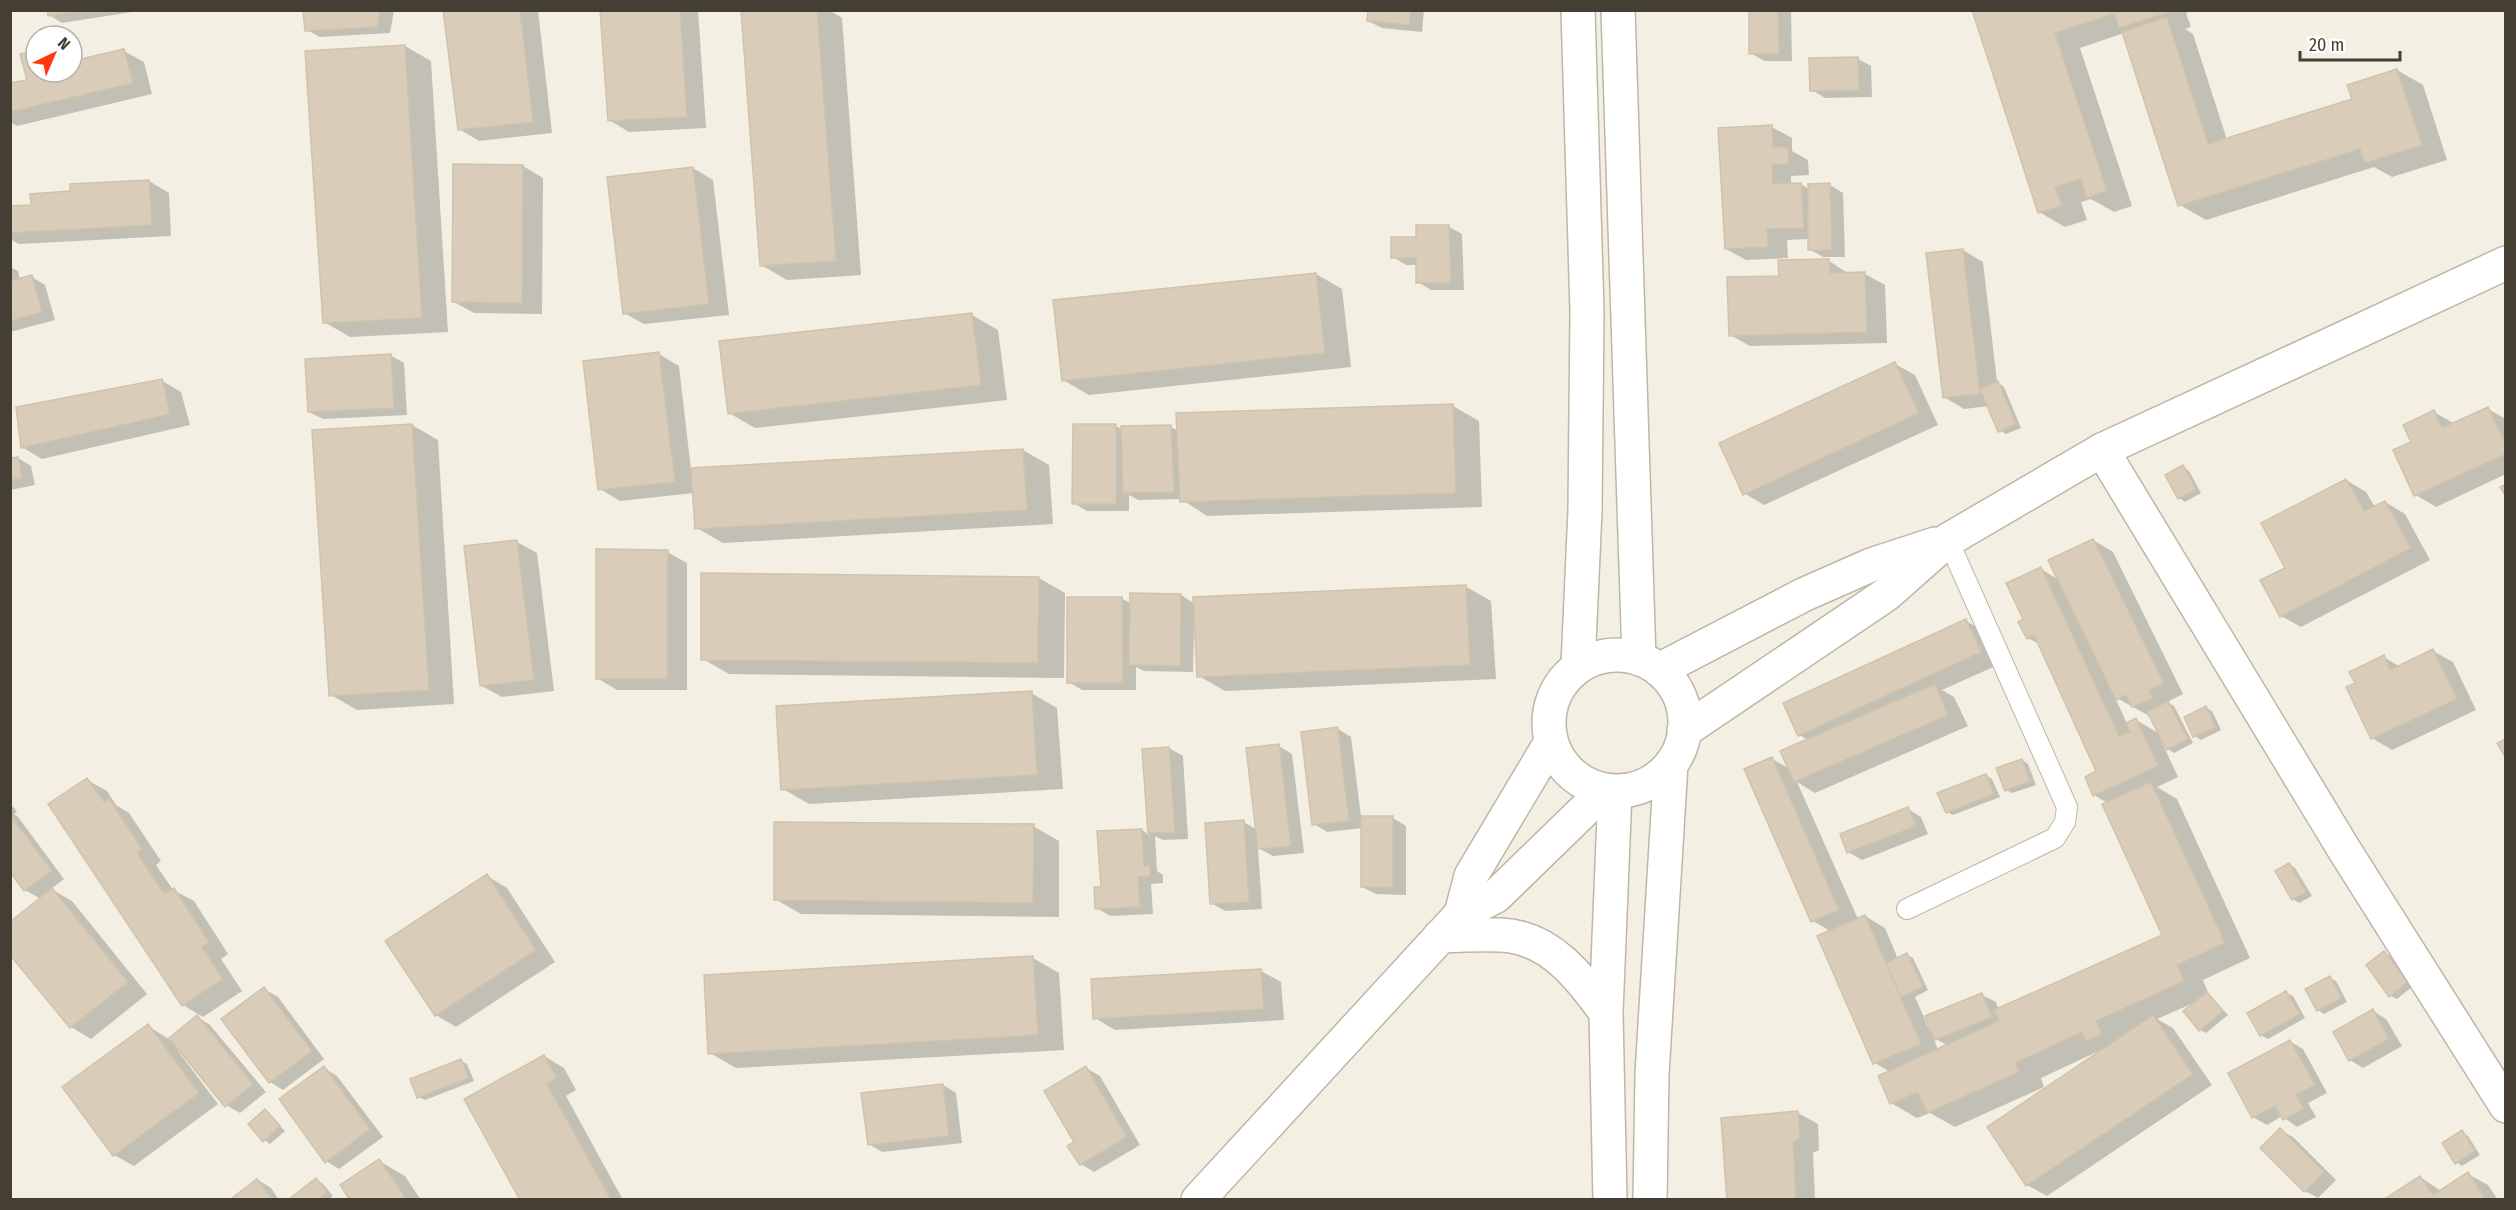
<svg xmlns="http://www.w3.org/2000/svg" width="2516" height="1210" viewBox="0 0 2516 1210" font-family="'Fira Sans Condensed',sans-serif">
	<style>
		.shadow { fill: #0003; fill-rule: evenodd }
		.building { fill: #d9cdba; stroke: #d1c3aa; stroke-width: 1.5 }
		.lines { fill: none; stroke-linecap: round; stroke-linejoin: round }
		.service-casing { stroke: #bfb7a5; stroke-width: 22 }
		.minor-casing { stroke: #bfb7a5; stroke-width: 36 }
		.tertiary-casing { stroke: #bfb7a5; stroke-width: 36 }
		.service { stroke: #fff; stroke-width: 20 }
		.minor { stroke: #fff; stroke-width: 33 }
		.tertiary { stroke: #fff; stroke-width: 33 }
	</style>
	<rect width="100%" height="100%" fill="#f3efe3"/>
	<!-- shadow -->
	<path class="shadow" d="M48,10H138V11L62,23L49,15Z
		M304,10H394L390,33L320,37L307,30Z
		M445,10H538L552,133L479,141L459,129Z
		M602,10H698L706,128L629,132L609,120Z
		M742,10H829L842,18L861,275L787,280L761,265Z
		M1369,10H1424L1422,32L1382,28L1368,21Z
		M1750,10H1791L1792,61H1764L1751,53Z
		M1973,10H2195L2186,13L2191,27L2185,29L2193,34L2227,140L2354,100L2397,70L2423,85L2447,160L2392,177L2374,167L2206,220L2180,205L2124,33L2080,48L2132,206L2114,212L2091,199L2081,202L2087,220L2065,227L2039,212Z
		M405,46L431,61L448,332L350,337L324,322Z
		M124,51L144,62L152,94L17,126L10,122V85L28,81L36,52V72H72V55L79,61Z
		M1858,59L1871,66L1872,97L1825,98L1812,90Z
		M1772,127L1792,138V151L1808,160L1809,175L1791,176V185L1801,184L1810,190L1830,185L1843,193L1845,257H1823L1809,249V239L1787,240L1788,258L1746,260L1726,249Z
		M523,166L543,178L542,314L474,313L454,302Z
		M693,168L713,180L729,315L644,324L624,313Z
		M149,181L169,193L171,236L19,244L10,239V207L32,206L72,193Z
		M1449,227L1462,234L1464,290H1431L1418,282V265H1406L1393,257L1417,238Z
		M1963,250L1983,262L1997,382L2004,387L2021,428L2006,434L1999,430L1989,406L1964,409L1944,397Z
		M1829,261L1849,274H1865L1885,285L1887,343L1750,346L1730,335L1780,277Z
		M10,267L18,271L20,280L32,277L45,285L55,320L10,332Z
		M1316,274L1342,289L1351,367L1089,395L1063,380Z
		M972,315L998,330L1007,400L755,428L729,413Z
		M659,354L679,366L691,470L1023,450L1049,465L1053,524L723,543L697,528L694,493L620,501L600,489Z
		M390,355L404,363L407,415L323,419L309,412Z
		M1895,364L1915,375L1938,425L1764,505L1744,493Z
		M161,380L181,392L190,425L42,459L22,447Z
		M1453,406L1479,421L1482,507L1207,516L1181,499L1138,500L1129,495V511H1087L1073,503L1116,426L1123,430L1171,427L1178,431Z
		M2488,409L2506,419V474L2436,507L2416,495L2413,443L2434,412L2455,424Z
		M412,425L438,440L454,704L357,710L331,695Z
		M18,458L31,466L35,485L10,490V460Z
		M2183,467L2189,471L2201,493L2185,502L2179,498Z
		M2346,480L2366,492L2375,507L2385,502L2405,514L2430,560L2301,627L2281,616L2287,568Z
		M2093,540L2113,552L2183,694L2167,702L2174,706L2193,743L2174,753L2168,749L2162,737L2160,738L2178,777L2157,787L2177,799L2250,958L2203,980L2209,995L2228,1015L2206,1033L2200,1030L2196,1002L2157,1019L2173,1028L2212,1085L2047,1196L2027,1185L2099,1051L2041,1078L2044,1087L1955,1127L1930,1113L1917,1118L1891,1103L1880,1077L1890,1072L1875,1063L1830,931L1813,921L1772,759L1790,769L1808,740L1799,735L1966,621L1986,632L2000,664L1942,690L1954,697L1968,726L1815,793L1797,782L1858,919L1865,916L1885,928L1898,959L1907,955L1913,958L1928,990L1915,997L1931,1033L1982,995L1996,1002L1999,1010L2164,935L2108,803L2094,795L2098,772L2039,644L2028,638L2025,620L2041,569L2059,580ZM2115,697L2151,717L2160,734L2136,720L2127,724ZM1933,1037L1948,1046L1938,1050Z
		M517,542L537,553L554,691L502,697L482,686Z
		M667,552L687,563V690H617L597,678Z
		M1039,578L1065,593L1064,678L729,674L703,659Z
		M1465,586L1491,601L1496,679L1225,691L1199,676L1196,627H1194L1193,672L1144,671L1136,667V690H1082L1069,682L1121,598L1132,604L1181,595L1195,604Z
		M2433,651L2453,662L2476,710L2392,750L2372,738L2356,684L2384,657L2400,667Z
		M1031,693L1057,708L1063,789L809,804L783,789Z
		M2206,708L2212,711L2221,730L2201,740L2195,736Z
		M1338,729L1351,737L1361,817L1393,818L1406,826V895L1376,894L1362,887L1363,828L1327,832L1314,824Z
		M1279,746L1292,754L1304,853L1273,856L1258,848L1262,909L1225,911L1211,903L1244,822L1257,830Z
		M1169,748L1183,756L1188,839L1163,840L1155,836L1157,871L1163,875V883L1151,884L1153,914L1110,916L1097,908L1103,888L1142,830L1149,835L1144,750Z
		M2022,760L2028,764L2036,785L2012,793L2006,790Z
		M1986,775L1992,779L2000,797L1953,815L1947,812Z
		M87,780L107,791L116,805L129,813L161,861L156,865L173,890L194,901L228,954L221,959L242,991L203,1017L183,1005L50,804Z
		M10,803L17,812L14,814L18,817L64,879L51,889L72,901L147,994L91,1039L71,1027L41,899L25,890L10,869Z
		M1908,809L1921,817L1928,834L1862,860L1848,852Z
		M1033,826L1059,841V917L801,914L775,899Z
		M2289,864L2295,868L2312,896L2299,903L2293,899Z
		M487,876L507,888L555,962L456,1027L436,1015Z
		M2385,953L2391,956L2413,986L2397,999L2391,996Z
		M1033,958L1059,973L1064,1050L736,1068L710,1053Z
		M1261,971L1281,982L1284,1020L1115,1030L1095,1018Z
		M2330,978L2336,981L2347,1002L2324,1014L2318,1010Z
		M264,989L278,997L324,1059L283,1090L270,1082Z
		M2286,993L2293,996L2305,1018L2268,1039L2261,1035Z
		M2373,1011L2386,1019L2402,1046L2363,1068L2350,1060Z
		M197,1017L210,1025L266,1092L240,1113L226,1105L180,1049L178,1051L218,1104L134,1166L114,1155L148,1026L170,1040Z
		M2289,1041L2303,1049L2327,1093L2308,1103L2316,1117L2297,1127L2282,1116L2267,1125L2253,1117Z
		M544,1056L564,1068L576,1090L566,1096L623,1200H522Z
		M461,1061L467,1064L474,1081L425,1100L419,1097Z
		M324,1068L337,1076L383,1137L339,1169L326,1161Z
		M1086,1068L1100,1076L1140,1145L1094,1172L1081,1164L1076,1143Z
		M943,1085L956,1093L962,1143L882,1152L869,1144Z
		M265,1111L285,1131L270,1144L264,1140Z
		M1798,1113L1818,1124L1819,1150L1813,1153L1815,1200H1729Z
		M2280,1130L2293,1137L2336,1180L2318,1198L2305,1191Z
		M2462,1132L2468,1136L2480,1155L2462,1166L2456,1162Z
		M379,1161L405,1176L421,1200H352Z
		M2468,1174L2488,1185L2498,1200H2386L2420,1177L2441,1191Z
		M258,1180L271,1188L279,1200H235Z
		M316,1180L322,1183L333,1196L328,1200H291Z"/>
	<!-- building -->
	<path class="building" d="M47,10H84L48,16Z
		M303,10H380L377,27L305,31Z
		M443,10H520L533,122L458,130Z
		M600,10H680L687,117L608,121Z
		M741,10H817L836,261L760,266Z
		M1368,10H1411L1409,25L1367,21Z
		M1749,10H1778L1779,54H1749Z
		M1972,10H2165L2166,13L2119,28L2114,14L2055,33L2107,191L2086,198L2081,179L2055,187L2062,206L2038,213Z
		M2167,17L2208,144L2352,99L2347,85L2397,69L2422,145L2365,163L2360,149L2178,206L2122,32Z
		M405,45L422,318L323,323L305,51Z
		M124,49L133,83L10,112V83L27,80L20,54L36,50V72H72V61Z
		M1858,57L1859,90L1810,91L1809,58Z
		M1772,125L1773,147H1788L1789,164L1772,165V184L1801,183L1804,228L1767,229L1768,247L1725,249L1718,128Z
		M453,164L523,165L522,303L452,302Z
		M693,167L709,304L623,314L607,177Z
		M149,180L152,225L10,233V206L31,205L30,194L70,191V184Z
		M1830,183L1832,250H1808V184Z
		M1416,225H1449L1451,283H1416V258H1391V237H1416Z
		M1963,249L1980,394L1943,398L1926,253Z
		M1829,259L1830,273L1865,272L1867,332L1729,336L1727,277L1779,276L1778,260Z
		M1316,273L1325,353L1062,381L1053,300Z
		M32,275L42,312L10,321V281Z
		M972,313L981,385L728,414L719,341Z
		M659,352L675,482L598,490L583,361Z
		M391,354L394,408L308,412L305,359Z
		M1895,362L1919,413L1743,495L1719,443Z
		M162,379L170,414L21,448L16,407Z
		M1998,381L2016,424L1998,432L1980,389Z
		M1453,404L1456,493L1180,502L1176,413Z
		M2488,407L2506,445V454L2414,496L2393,450L2411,442L2403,425L2434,410L2442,428Z
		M412,424L429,690L329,696L312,430Z
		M1073,424H1116V504H1072Z
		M1171,425L1174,492L1123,493L1121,426Z
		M1023,449L1027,510L695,529L691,468Z
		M18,457L22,478L10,480V458Z
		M2183,465L2196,489L2178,499L2165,475Z
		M2346,479L2364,511L2385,501L2411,548L2280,617L2260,580L2285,568L2261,523Z
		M2506,484V497L2500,487Z
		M2093,539L2164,683L2149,690L2153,698L2132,707L2126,695L2116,700L2048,560Z
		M517,540L534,680L480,686L464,546Z
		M596,549L668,550L667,679H596Z
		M2041,567L2119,736L2130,732L2126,723L2136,718L2158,766L2093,796L2085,777L2096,771L2034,635L2027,639L2018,622L2023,619L2006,583Z
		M701,573L1039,577L1038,663L701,660Z
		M1466,585L1470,665L1197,677L1193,597Z
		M1130,593L1181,594L1180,666L1129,665Z
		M1067,597H1122L1123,683H1067Z
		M1966,619L1981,652L1798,736L1783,703Z
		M2433,649L2457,699L2371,739L2346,687L2355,683L2349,672L2384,655L2390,670Z
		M1935,684L1948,715L1794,782L1780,751Z
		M1032,691L1037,775L781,790L776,706Z
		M2168,701L2188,739L2167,750L2147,712Z
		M2206,706L2216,727L2193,737L2184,717Z
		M1338,727L1349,821L1312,825L1301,732Z
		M2506,739V758L2497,743Z
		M1279,744L1291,846L1258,849L1246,748Z
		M1169,747L1175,832L1148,833L1142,749Z
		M1772,757L1839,910L1811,922L1744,769Z
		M2022,759L2030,781L2005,791L1996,768Z
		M1986,774L1994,794L1946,813L1937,793Z
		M87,778L104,802L109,799L142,849L137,853L164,894L174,888L209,942L202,947L223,979L182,1006L48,804Z
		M2151,782L2225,943L2177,965L2184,981L2096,1021L2102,1034L2086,1041L2082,1032L2015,1063L2019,1072L1927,1113L1918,1092L1890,1104L1878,1076L1999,1021L1994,1010L2162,935L2102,804Z
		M1908,807L1916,826L1847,853L1840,834Z
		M10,815L52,871L24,891L10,872Z
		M1361,816H1393V888L1361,887Z
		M1244,820L1249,902L1210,904L1205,823Z
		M774,822L1034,824L1033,903L774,900Z
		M1142,829L1144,866L1150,865V876L1138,877L1140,907L1095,909L1094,887H1101L1097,831Z
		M2289,863L2306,892L2292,900L2275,871Z
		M487,874L536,950L435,1016L385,941Z
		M52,888L128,982L70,1028L10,955V922Z
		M1865,915L1921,1044L1873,1064L1817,936Z
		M2384,951L2408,982L2389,997L2366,965Z
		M1907,953L1923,987L1901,997L1886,963Z
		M1033,956L1038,1035L708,1054L704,975Z
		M1261,969L1264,1009L1093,1019L1091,979Z
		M2330,976L2342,998L2317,1011L2305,989Z
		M264,987L312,1051L269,1083L221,1019Z
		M2286,991L2300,1014L2260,1036L2247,1013Z
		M2207,992L2223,1011L2199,1031L2183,1011Z
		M1982,993L1992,1017L1935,1040L1925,1016Z
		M2373,1009L2389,1039L2349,1061L2333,1032Z
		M197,1015L253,1084L225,1107L169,1038Z
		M2153,1015L2193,1074L2026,1186L1987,1127Z
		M148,1024L199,1093L113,1156L62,1087Z
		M2290,1040L2315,1085L2296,1095L2304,1109L2283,1120L2275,1106L2252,1118L2228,1073Z
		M544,1055L557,1078L547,1084L610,1198L606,1200H520L464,1099Z
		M461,1059L469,1078L417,1098L410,1079Z
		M324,1066L370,1129L325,1163L279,1099Z
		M1086,1066L1127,1137L1080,1165L1067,1146L1074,1142L1044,1091Z
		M943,1084L949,1136L868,1145L861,1093Z
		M265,1109L280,1126L263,1142L248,1124Z
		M1798,1111L1800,1139L1793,1142L1796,1200H1727L1721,1118Z
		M2280,1128L2324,1172L2304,1192L2260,1148Z
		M2462,1130L2475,1151L2455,1164L2442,1143Z
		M379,1159L407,1200H350L340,1185Z
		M2468,1172L2486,1200H2383L2420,1176L2433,1195Z
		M316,1178L327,1192L318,1200H288Z
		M257,1179L273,1200H233L232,1198Z"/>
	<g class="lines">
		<defs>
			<path id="service" d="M1907,909L2055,838L2065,822L2067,807L1948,540"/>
			<path id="minor" d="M2102,450L2345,851L2506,1106"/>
			<path id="tertiary" d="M1578,10L1587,312L1585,510L1578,666
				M1618,10L1639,659
				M1549 723a68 68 0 1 1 136 0a68 68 0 1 1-136 0Z
				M1659,670L1803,595L1871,565L1935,544
				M1684,731L1887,594L1948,540L2102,450L2506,263
				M1461,914L1471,876L1551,742
				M1440,936C1461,935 1481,934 1501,935C1550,937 1581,978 1606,1013
				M1198,1200L1461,914L1496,896L1605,790
				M1610,1200L1606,1013L1615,791
				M1650,1200L1652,1074L1671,764"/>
		</defs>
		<!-- service casing -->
		<use href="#service" class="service-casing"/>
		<!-- minor casing -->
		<use href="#minor" class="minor-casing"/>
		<!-- tertiary casing -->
		<use href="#tertiary" class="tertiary-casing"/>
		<!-- service -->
		<use href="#service" class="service"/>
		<!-- minor -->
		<use href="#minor" class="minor"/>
		<!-- tertiary -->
		<use href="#tertiary" class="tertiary"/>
	</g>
	<!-- border -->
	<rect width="2516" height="1210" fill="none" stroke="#453e33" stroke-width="24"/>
	<!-- north arrow -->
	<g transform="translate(54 54) rotate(44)"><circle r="28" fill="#ffffff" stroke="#b5b2ad" stroke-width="1.5"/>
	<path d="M0-4.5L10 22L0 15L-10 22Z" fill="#ff390e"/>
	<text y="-9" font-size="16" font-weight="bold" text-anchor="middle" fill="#453e33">N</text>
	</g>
	<!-- scale -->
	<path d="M2300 51v9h100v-9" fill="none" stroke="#453e33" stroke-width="3"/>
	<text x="2309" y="51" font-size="18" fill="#453e33" stroke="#ffffff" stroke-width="4.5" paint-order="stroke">20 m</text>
</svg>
